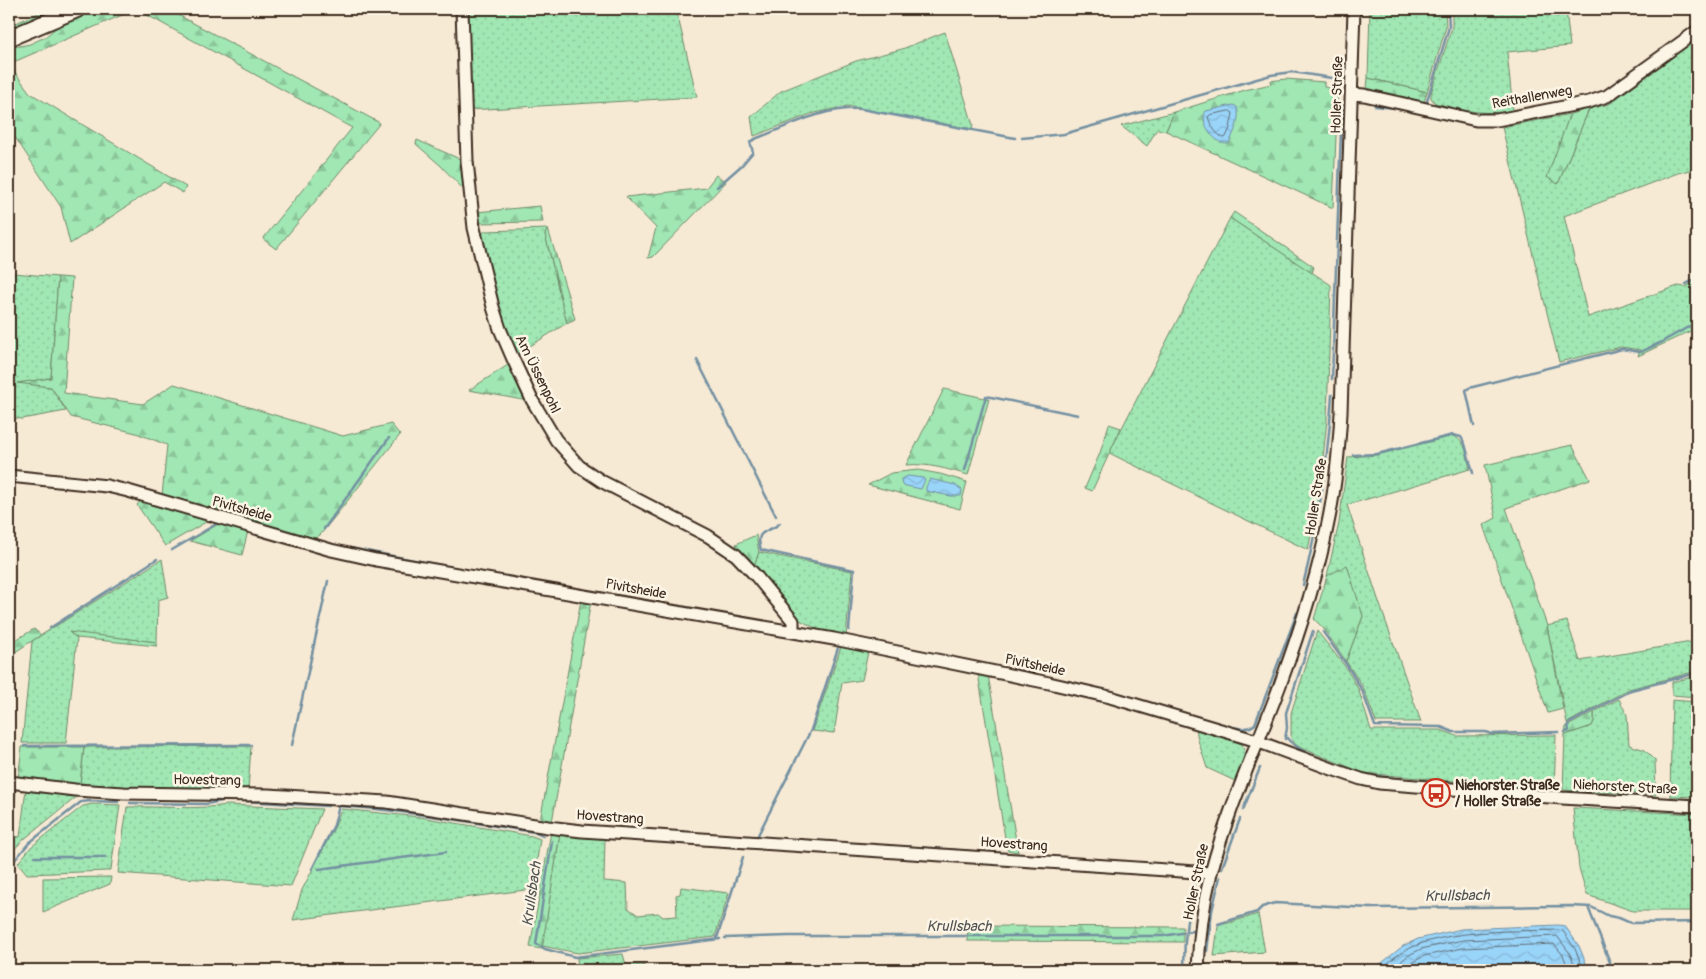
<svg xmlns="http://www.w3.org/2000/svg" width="1706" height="979" viewBox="0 0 1706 979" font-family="Pangolin,sans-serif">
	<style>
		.green { fill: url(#green-dots); stroke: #6e8868 }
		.forest { fill: url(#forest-firs); stroke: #6e8868 }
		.water { fill: url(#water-waves); stroke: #7390a1 }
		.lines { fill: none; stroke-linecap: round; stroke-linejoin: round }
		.shore { stroke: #616e76; stroke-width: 1 }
		.stream { stroke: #7390a1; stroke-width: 2.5 }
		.minor-casing { stroke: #3b2a1e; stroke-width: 15 }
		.major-casing { stroke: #3b2a1e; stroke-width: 19 }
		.minor { stroke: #fcf5e5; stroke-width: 11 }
		.major { stroke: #fcf5e5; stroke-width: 15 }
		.labels { text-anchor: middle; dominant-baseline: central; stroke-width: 5; stroke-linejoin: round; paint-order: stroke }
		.street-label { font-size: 14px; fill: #3b2a1e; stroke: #fcf5e5 }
		.poi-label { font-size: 14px; font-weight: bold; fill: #3b2a1e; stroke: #fcf5e5; text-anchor: start }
		.water-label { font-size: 15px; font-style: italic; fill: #525455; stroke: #fcf5e5 }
	</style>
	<defs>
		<pattern id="green-dots" width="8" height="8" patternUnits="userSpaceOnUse" patternTransform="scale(1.25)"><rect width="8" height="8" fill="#a0e7b3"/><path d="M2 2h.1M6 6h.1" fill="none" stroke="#8bc69a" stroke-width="1.8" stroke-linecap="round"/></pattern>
		<pattern id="forest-firs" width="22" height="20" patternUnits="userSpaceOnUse" patternTransform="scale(1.25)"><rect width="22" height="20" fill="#a0e7b3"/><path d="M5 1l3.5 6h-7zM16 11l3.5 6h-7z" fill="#8bc69a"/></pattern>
		<pattern id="water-waves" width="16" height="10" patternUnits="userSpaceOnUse" patternTransform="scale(1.25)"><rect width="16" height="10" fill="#99d4f9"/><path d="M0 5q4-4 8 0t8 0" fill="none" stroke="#85b6d5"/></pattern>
	</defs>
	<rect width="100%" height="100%" fill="#f7ead5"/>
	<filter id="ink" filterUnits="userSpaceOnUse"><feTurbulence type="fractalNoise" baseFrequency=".02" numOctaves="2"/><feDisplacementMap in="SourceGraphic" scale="10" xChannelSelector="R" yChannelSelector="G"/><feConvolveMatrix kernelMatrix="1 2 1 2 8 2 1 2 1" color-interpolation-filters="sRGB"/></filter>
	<g filter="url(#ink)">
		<!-- green -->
		<path class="green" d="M464,9H676L697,97L469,110Z
			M1370,9H1445L1446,27L1427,92L1368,78Z
			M1452,9H1566L1570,46L1507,52L1513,111C1481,115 1466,111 1435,103L1431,98V93L1452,27Z
			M945,32L973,125L972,129L847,106L811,114L754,136L751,117L781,91L856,61L902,49Z
			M1697,39V168L1678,173L1564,216L1588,317L1678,286L1685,287L1697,280V328L1638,356L1640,350L1621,347L1559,362L1502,127L1570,114L1548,177L1558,184L1589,109L1609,104Z
			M1174,112L1166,131L1157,129L1147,146L1121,126Z
			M1230,218L1331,285L1327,420L1319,496L1308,550L1109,453Z
			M548,229L545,234L567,323L514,356L496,306L481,235L485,231Z
			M9,262L13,273L58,277L51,378L20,383L51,387L66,411L22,419L9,418Z
			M1453,436C1467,441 1467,457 1470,469L1347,505L1379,602L1421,722H1376L1363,687L1346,661L1363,616L1327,576L1339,523L1348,457L1377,455Z
			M759,552L852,571L846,637L821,631L798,619L753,568Z
			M162,559L168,597L158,600L157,642L70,633L77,638L66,743H22L32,641Z
			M1567,621L1580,661L1697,641V671L1629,689L1567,723L1547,626Z
			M1317,631L1344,665L1358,688L1371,730H1441L1457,736L1556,735L1554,790L1364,773L1301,748L1296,745L1291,738V713Z
			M841,647L868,652L862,680L842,683L834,733L812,731Z
			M1697,676V697L1672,695V682Z
			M1619,699L1627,715L1629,745L1645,750L1655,760L1656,795L1563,790L1565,735L1592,726L1594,721V712Z
			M1672,700L1697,702V797L1670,796Z
			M1196,728L1242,744L1245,753L1235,781L1207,768L1198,740Z
			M251,746L248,791L124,788L80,784L84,747Z
			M9,787L16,788L11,836L20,837L26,789L79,795L23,840L9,855Z
			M92,804L120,805L111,869L107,871L27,874L18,863L31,847L83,806Z
			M228,805L322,809L291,886L118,873L127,807C160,806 195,810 228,805Z
			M1573,808L1697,814V911H1633L1587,895L1579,868Z
			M341,809L420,817L532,836L540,839L533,889L293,920L302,890L335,826Z
			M560,833L605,837L604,881L627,883L628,908L638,915L658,913L663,917L677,916L676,895L680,894L681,887L729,893L715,937L578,953L542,946Z
			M111,877L110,884L43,912V878Z
			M1258,914L1265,952L1214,956L1218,926Z
			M623,954L626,965H644V970H578L577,958Z"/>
		<!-- forest -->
		<path class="forest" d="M48,9H59L9,30V26Z
			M96,9H167L380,123L276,249L263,239L352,128L136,9L9,64L30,93L186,187L183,193L164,182L70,244L61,207L9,128V48L30,44L45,37L57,27Z
			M1368,78L1427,92L1424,102L1367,88Z
			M1286,79L1324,82V87L1338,89L1333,208L1166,131L1174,112L1245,90L1271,84L1270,81Z
			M1589,109L1558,184L1547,177L1570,114Z
			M417,140L462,160L464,190L440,165L416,144Z
			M716,175L726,182L653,257L648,258L656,228L626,197L706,188Z
			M540,206L543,222L478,223L476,212Z
			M1234,212L1314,267L1312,273L1230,218Z
			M548,229L575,319L567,323L545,234Z
			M58,277L72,278L64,393L143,404L174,384L343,436L391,424L400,435L321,534L312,541L162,496L167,445L136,433L71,417L51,387L17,383L51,378Z
			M508,365L513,367L528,401L469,390Z
			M944,389L989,399L968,475C947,469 927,463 906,465Z
			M1109,424L1121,428L1092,491L1085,488L1100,453Z
			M1572,445L1590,479L1506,508L1547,626L1563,709L1548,713L1483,525L1496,518L1485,465Z
			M918,470L940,474L967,482L960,509L868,485L891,473Z
			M143,498L211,519L165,546L137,505Z
			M220,523L248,531L242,555L190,541Z
			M756,535L759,552L753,568L738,551L736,544Z
			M1347,565L1363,616L1346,661L1323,628L1314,619L1327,576Z
			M581,600L591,601L552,822L540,821Z
			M34,629L41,635L9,656V644Z
			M69,632L157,642V646L77,638Z
			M978,673L988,675L1018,852L1007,850Z
			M1594,712V721L1592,726L1565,735L1566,727Z
			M22,747H84L80,784L18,779Z
			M551,832L560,833L542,949L530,947Z
			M968,926L1183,927V942L967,941Z"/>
		<!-- water -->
		<path class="water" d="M1233,105L1237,107C1241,118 1234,133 1229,143C1225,143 1220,143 1217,140C1209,134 1200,119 1206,111Z
			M908,476L923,478L925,480L921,489L902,485L901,479Z
			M930,479L955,485L962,490L961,496H951L926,491V487Z
			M1558,925L1565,926L1579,946L1589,970H1377L1378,966L1403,946L1418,939L1461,929Z"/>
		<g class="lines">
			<!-- shore -->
			<path class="shore" d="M1230,111L1233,113L1230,128L1226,137L1224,138C1216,135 1210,124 1208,117L1210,115Z
				M1382,970C1413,926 1509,932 1558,930L1563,931L1575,949L1584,970
				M1390,970L1409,955L1421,949L1463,940L1557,936L1569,952L1577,970
				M1402,970L1413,962L1424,956L1463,948L1554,944L1563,955L1569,970"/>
			<!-- stream -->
			<path class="stream" d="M1428,104H1426L1449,27L1448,9
				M1375,106L1396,108
				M1592,107L1613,99
				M1497,125L1572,111
				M1022,138L1064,134L1271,75L1292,72L1345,80
				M717,187L742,165L753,152L750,142L755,139C789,126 823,107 861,109L1015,138
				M1686,284L1697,278
				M697,360L776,516
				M1332,379L1342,103
				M9,381L15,382
				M1474,426L1466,390L1469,388L1622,349L1640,352L1660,343L1697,322
				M1353,455L1377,454L1453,435L1461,437L1465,444L1473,473
				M965,470L986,396L1078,415
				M780,523C768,534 754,528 761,550L854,570L849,630
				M324,529L389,438
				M350,548L494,575
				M172,550L218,523
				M1303,585C1319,522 1328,460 1332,395
				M50,628L157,559
				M1323,632L1346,664L1362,690L1375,726L1441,727L1453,732H1486L1492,734L1559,732
				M1223,725C1234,727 1246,732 1255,724L1297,613
				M1565,732L1569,731L1568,724L1631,690L1697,673
				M1286,737C1298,752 1318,757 1335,764
				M1285,739L1287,728L1286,713L1313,631
				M292,745L328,581
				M24,746L251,745
				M1368,775L1420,781
				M130,803L206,804L227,800L328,806
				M338,806C404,810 469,822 534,832L543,836
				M1243,810L1260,768
				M758,835L811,730L839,645
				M798,840L1003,853
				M552,841L536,944L545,949L575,957L720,939
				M35,857H105
				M9,867L29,843L81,802L91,801L118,802
				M1222,868L1240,819
				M312,869L334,825L339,806
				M319,869L446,852
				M1588,907L1613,970
				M1218,924L1257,912L1262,907L1275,903L1370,908L1572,906L1591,907L1609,916L1619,918L1631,923L1697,922
				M717,938L743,857
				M725,938L789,936H1163L1193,931
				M1207,951L1212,911L1220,877
				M1184,970C1184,939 1187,909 1195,879
				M1206,970V965"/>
			<defs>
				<path id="minor" d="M462,9L467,161L474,228L493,307L500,329L513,359L532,400L556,440L579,466L603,482L708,536L736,555L756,576L793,621V632
					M1352,94L1364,95L1476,120H1497L1589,102L1607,96L1697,31
					M9,476L107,486L128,491L331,550L376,560L834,639L1049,683L1110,697L1251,739L1332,769L1361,779L1379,783L1562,798L1697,806
					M9,782L75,790L124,793L268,795L387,802L548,827L582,831L1211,873
					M1198,970C1199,938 1203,905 1211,873C1228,808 1257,747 1280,685C1300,631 1318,575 1329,518C1336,483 1339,448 1341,413L1354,9"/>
				<path id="major" d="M9,38L78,9"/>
			</defs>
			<!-- minor casing -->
			<use href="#minor" class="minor-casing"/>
			<!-- major casing -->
			<use href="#major" class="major-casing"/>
			<!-- minor -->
			<use href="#minor" class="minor"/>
			<!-- major -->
			<use href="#major" class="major"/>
		</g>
	</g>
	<!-- icons -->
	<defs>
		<symbol id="bus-ring" viewBox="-11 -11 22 22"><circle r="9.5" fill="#fcf5e5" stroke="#c8321e" stroke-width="1.5"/><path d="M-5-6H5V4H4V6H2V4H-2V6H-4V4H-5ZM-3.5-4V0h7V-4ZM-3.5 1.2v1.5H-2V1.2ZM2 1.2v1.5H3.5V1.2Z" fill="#c8321e"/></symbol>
	</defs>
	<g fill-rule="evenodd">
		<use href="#bus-ring" x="1420" y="777" width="32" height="32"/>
	</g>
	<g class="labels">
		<!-- street labels -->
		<g class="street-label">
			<text transform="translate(1337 95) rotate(-88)">Holler Straße</text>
			<text transform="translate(1532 97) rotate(-10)">Reithallenweg</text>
			<text transform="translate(538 374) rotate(64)">Am Üssenpohl</text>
			<text transform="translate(1316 497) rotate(-81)">Holler Straße</text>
			<text transform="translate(242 509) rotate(16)">Pivitsheide</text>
			<text transform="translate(636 589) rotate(10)">Pivitsheide</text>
			<text transform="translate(1035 665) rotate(12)">Pivitsheide</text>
			<text transform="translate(207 780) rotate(1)">Hovestrang</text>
			<text transform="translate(1625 787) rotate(3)">Niehorster Straße</text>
			<text transform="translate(610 817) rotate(4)">Hovestrang</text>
			<text transform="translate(1014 844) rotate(4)">Hovestrang</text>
			<text transform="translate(1196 882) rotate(-78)">Holler Straße</text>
		</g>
		<!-- poi labels -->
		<g class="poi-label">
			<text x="1455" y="785">Niehorster Straße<tspan x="1455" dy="16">/ Holler Straße</tspan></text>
		</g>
		<!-- water labels -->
		<g class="water-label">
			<text transform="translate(532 894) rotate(-82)">Krullsbach</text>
			<text transform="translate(1457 896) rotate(-1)">Krullsbach</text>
			<text x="959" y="926">Krullsbach</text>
		</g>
	</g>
	<!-- margin -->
	<rect width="1706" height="979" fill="none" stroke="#fcf5e5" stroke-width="30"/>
	<rect x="15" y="15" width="1676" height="949" fill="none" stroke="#3b2a1e" stroke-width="2" filter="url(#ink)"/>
</svg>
